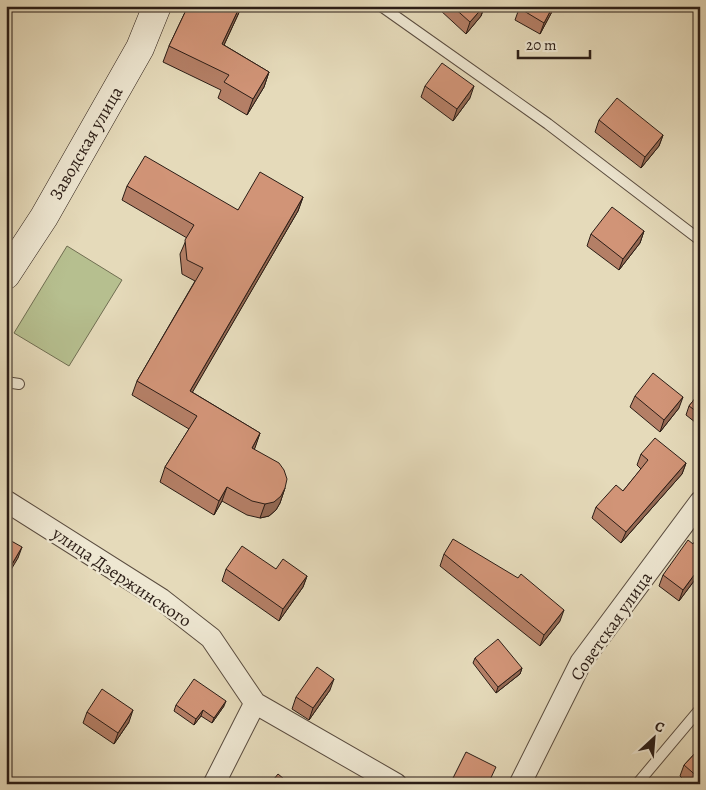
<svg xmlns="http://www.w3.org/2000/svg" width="706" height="790" viewBox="0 0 706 790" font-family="Alegreya,serif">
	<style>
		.green { fill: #b6bf8f; stroke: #706e52 }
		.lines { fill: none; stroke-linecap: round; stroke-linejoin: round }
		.lane-casing { stroke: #5a4c3f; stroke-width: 12 }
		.street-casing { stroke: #5a4c3f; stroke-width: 23 }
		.secondary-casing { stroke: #2b1d16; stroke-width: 29 }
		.lane { stroke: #eee7d2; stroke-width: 10 }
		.street { stroke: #eee7d2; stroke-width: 21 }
		.secondary { stroke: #eee7d2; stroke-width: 28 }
		.wall { fill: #b47f66; stroke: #2b1d16 }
		.shaded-wall { fill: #926853; stroke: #2b1d16 }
		.building { fill: #d19477; stroke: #2b1d16 }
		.labels { text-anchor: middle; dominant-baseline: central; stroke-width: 5; stroke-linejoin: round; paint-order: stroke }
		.street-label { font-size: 18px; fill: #2b1d16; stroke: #eee7d2 }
	</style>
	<rect width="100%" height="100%" fill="#e5daba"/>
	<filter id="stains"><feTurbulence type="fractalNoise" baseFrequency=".004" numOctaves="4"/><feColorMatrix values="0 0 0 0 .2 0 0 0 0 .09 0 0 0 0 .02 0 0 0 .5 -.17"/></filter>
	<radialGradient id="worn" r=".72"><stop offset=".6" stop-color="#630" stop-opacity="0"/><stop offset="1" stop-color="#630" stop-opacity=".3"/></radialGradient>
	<!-- green -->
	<path class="green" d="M67,246L122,280L69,366L14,333Z"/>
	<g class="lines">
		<defs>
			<path id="lane" d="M381,6L548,124L700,240
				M6,382L19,384
				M637,784L700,709"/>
			<path id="street" d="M6,501L161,599L211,638L255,703L396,784
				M214,784L255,703
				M520,784L581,662L700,502"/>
			<path id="secondary" d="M6,275L44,217L140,48L157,6"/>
		</defs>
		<!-- lane casing -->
		<use href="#lane" class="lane-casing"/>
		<!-- street casing -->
		<use href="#street" class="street-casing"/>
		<!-- secondary casing -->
		<use href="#secondary" class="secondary-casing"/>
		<!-- lane -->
		<use href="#lane" class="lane"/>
		<!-- street -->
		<use href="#street" class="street"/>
		<!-- secondary -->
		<use href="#secondary" class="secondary"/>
	</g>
	<!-- wall -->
	<path class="wall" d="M188,6H242L224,45L269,72L264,87L247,115L218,98L221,90L163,62L169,46Z
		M441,6H485L481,16L466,34L440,10Z
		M520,6H555L540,34L515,20Z
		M425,86L470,98L453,121L421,97Z
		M599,120L663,135L659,146L641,168L595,132Z
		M127,186L238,210L303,197L298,211L192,392L260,433L254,449L285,488L280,503L276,510L269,516L260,518L247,515L222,501L214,515L160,482L165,467L189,429L132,395L137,381L195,281L182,274L180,254L187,238L122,200Z
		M644,231L640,243L619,270L587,246L591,234Z
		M700,392V426L686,415L689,406Z
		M635,396L679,408L660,432L630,407Z
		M641,454L686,463L682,474L621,543L592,518L596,507L623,491L641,469L637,465Z
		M700,534V573L679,601L659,586L663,575L693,544Z
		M444,554L560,621L540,646L440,566Z
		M226,569H276L307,576L303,587L279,621L222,581Z
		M475,658L522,668L520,674L496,693L473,663Z
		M330,690L309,720L292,709L296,697Z
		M176,705L224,706L212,723L201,716L194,725L174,711Z
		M87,712L129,722L114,744L83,723Z
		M700,748V784H688L680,776L684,765Z"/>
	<!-- shaded-wall -->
	<path class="shaded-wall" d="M240,6H242L217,60L222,44Z
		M484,6L481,16L466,34L470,22Z
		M553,6H555L540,34L544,23Z
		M269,72L264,87L247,115L253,99Z
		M474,86L470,98L453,121L457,109Z
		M663,135L659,146L641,168L645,157Z
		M303,197L298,211L185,405L190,391Z
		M644,231L640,243L619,270L623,259Z
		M683,397L679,408L660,432L664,420Z
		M260,433L255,448L247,462L252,448Z
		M686,463L682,474L621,543L626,532Z
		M227,487L222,501L214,515L219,501Z
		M285,488L280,503L276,510L269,516L260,518L265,504Z
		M22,547L18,558L6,578L8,571Z
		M700,567V573L679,601L683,590Z
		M307,576L303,587L279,621L283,609Z
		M564,610L560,621L540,646L544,635Z
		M522,668L520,674L496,693L498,687Z
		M334,679L330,690L309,720L313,708Z
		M226,701L224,706L212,723L214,718Z
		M133,710L129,722L114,744L118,733Z
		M203,710L201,716L194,725L196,719Z"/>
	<!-- building -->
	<path class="building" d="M188,6H240L222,44L269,72L253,99L224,82L229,75L169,46Z
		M452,6H484L470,22Z
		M520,6H553L544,23L519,8Z
		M442,63L474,86L457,109L425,86Z
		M617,98L663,135L645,157L599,120Z
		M145,156L238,210L260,172L303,197L190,391L260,433L252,448L279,463L284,470L287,479L285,488L281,496L274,502L265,504L252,501L227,487L219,501L165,467L197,416L137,381L203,268L187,260L185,240L194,225L127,186Z
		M612,207L644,231L623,259L591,234Z
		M653,373L683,397L664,420L635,396Z
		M700,392V414L689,406Z
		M655,438L686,463L626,532L596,507L616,485L623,491L648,460L641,454Z
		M700,534V567L683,590L663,575L688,540L693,544Z
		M6,538L22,547L8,571L6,570Z
		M453,539L518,578L521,574L564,610L544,635L444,554Z
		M242,546L276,569L283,559L307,576L283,609L226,569Z
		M498,639L522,668L498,687L475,658Z
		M317,667L334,679L313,708L296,697Z
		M194,679L226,701L214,718L203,710L196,719L176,705Z
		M102,689L133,710L118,733L87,712Z
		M700,748V779L684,765Z
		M466,752L496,767L488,784H450Z
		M278,774L290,784H270Z"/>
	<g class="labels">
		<!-- street labels -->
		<g class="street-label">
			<text transform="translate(86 143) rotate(-60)">Заводская улица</text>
			<text transform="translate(122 577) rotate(34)">улица Дзержинского</text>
			<text transform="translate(611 626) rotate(-55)">Советская улица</text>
		</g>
	</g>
	<!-- margin -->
	<rect width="706" height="790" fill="none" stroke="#e5daba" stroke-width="25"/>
	<rect x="8" y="8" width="691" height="775" fill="none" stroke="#2b1d16" stroke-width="2.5"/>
	<rect x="12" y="12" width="681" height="765" fill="none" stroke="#2b1d16"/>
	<!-- north arrow -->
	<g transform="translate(654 738) rotate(26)" stroke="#eee7d2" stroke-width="4" paint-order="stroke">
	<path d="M0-4L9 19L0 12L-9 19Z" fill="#2b1d16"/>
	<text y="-8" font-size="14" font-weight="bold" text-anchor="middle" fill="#2b1d16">С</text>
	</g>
	<!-- scale -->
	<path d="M518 50v8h72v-8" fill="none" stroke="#2b1d16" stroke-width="2.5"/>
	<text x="526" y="50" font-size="15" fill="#2b1d16" stroke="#eee7d2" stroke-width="4" paint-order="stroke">20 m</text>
	<rect width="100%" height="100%" filter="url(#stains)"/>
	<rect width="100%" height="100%" fill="url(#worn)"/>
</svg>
